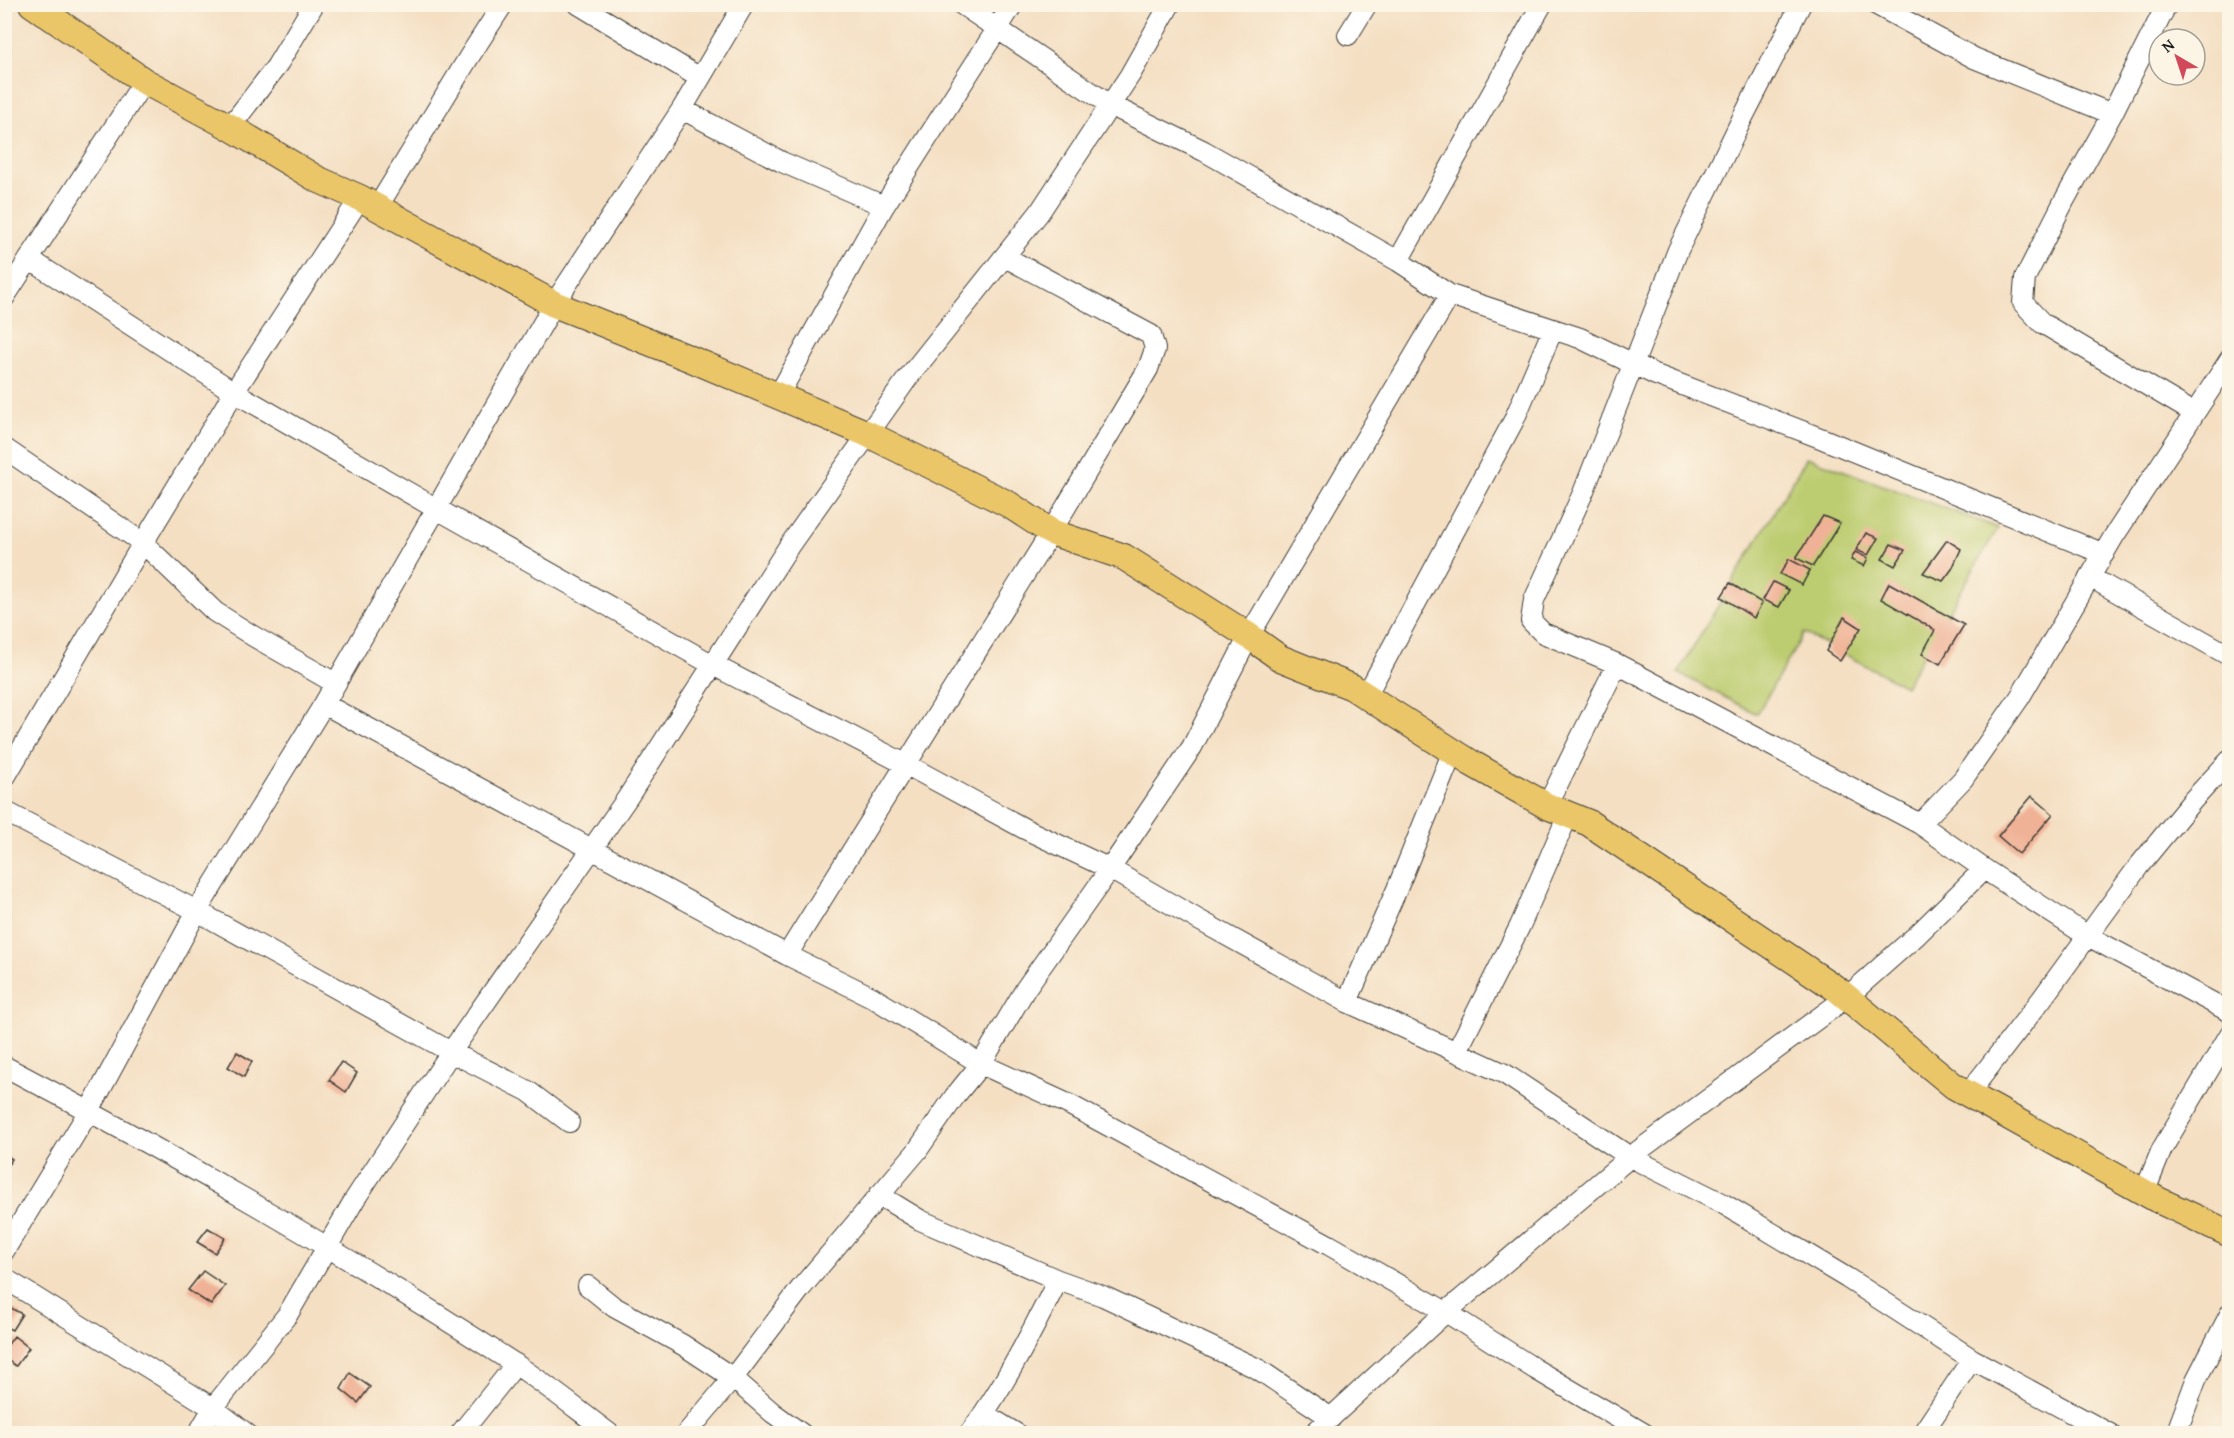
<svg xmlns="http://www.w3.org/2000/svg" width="2234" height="1438" viewBox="0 0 2234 1438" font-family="'Gentium Book Plus',serif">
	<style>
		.green { fill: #bccc6f; stroke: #6c7446; stroke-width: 1.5 }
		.building { fill: #f0b296 }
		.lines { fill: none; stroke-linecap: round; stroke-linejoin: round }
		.minor-casing { stroke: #3c3935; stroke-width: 22 }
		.major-casing { stroke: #3c3935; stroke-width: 28 }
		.minor { stroke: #fff; stroke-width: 20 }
		.major { stroke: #ebc669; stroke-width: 26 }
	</style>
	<rect width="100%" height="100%" fill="#fcf5e5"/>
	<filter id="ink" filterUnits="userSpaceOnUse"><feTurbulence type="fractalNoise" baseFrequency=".0167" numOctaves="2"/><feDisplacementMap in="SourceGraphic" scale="12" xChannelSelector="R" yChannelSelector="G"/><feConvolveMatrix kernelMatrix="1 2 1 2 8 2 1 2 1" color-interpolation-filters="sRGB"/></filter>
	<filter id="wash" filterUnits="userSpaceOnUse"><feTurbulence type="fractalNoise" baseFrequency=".008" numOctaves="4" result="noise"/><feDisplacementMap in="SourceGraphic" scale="24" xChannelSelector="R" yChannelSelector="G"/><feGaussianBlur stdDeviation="1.35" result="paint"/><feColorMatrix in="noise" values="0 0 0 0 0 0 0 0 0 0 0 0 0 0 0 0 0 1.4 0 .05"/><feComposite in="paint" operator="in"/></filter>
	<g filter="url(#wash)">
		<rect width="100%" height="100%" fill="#f4dfc3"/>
		<!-- green -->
		<path class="green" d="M1807,457L1998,528L1905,686L1804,633L1757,714L1678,673Z"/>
		<g id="blocks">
			<!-- building -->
			<path class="building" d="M1823,516L1840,523L1813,566L1796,558Z
				M1866,533L1878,538L1868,555L1856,550Z
				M1947,540L1961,549L1952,569L1943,581L1923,573Z
				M1891,544L1905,550L1895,566L1882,559Z
				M1855,552L1868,558L1864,566L1851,560Z
				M1789,559L1810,570L1802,585L1780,574Z
				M1773,582L1789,590L1779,607L1763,600Z
				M1730,583L1762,603L1754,618L1721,597Z
				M1889,583L1964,625L1940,664L1922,654L1935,630L1881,599Z
				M1844,617L1861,628L1840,661L1826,651Z
				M2032,796L2053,814L2019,854L1998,836Z
				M237,1052L252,1061L244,1077L228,1067Z
				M341,1062L357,1073L346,1092L329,1080Z
				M4,1154L12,1159L4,1171Z
				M208,1228L225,1238L215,1253L197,1242Z
				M203,1271L225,1286L211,1305L188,1290Z
				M7,1306L22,1314L12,1330L4,1326V1311Z
				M14,1336L29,1348L16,1366L4,1358V1350Z
				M350,1373L370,1387L358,1403L341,1389Z"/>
		</g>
	</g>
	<g filter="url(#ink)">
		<use href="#blocks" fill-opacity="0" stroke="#3c3935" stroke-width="1.5"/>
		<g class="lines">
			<defs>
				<path id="minor" d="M578,4L700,78
					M961,4L1110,105L1204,151L1398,261L1450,295L1580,338L1656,375L1823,439L2104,554
					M1801,4L1741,121L1678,250L1583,493L1534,600L1531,621L1543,633L1617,664L1920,824L1984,869L2086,935L2230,1012
					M1875,4L1974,58L2112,114
					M2167,4L2112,114L2064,201L2025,278L2023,303L2042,323L2194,413
					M1348,35L1367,4
					M682,109L782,162L884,206
					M230,127L276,67L314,4
					M377,208L469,57L503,4
					M29,259L234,392L437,509L713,665L907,765L1025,829L1110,869L1197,919L1347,1002L1505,1074L1630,1157L1722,1203L1847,1278L1972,1359L2110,1434
					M1398,261L1542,4
					M4,298L144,81
					M778,396L884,206L1013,4
					M4,448L143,543L215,612L253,636L335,683
					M2090,577L2230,656
					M1366,696L1514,420L1553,329
					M324,704L787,955L872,997L981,1064L1070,1105L1329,1245L1446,1312L1535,1369L1645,1434
					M4,779L143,543L234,392L360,198
					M1547,806L1617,664
					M4,811L197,911L451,1052L528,1091L569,1122
					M1920,824L1963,779L2020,697L2114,536L2230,359
					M787,955L1051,532L1148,369L1155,349L1151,335L1005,257
					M1347,1002L1397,889L1453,751
					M1457,1051L1520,926L1568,815
					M4,1066C179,1158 349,1256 515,1364C547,1385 578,1410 610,1434
					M1968,1094L2041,1000L2138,867L2193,800L2230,760
					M2144,1193L2162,1149L2230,1034
					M879,1195L920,1220L1058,1280L1103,1296L1258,1369L1331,1418
					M4,1251L89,1111L197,911L324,704L554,304L682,109L744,4
					M4,1278L213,1408L247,1434
					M588,1286L614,1307L683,1345L733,1378L773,1413L802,1434
					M984,1414L1017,1434
					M198,1434L213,1408L288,1314L355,1199L451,1052L628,797L789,546L907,379L1039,213L1130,75L1170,4
					M460,1434L516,1364
					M686,1434L733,1378L801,1288L917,1151L955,1096L981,1064L1026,988L1110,869L1192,747L1249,636L1450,295
					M969,1434C1005,1386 1031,1333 1058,1280
					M1313,1434L1446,1312L1630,1157L1847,997L1917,935L1984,869
					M1922,1434L1972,1359
					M2176,1434L2196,1380L2230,1314"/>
				<path id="major" d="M32,4L144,81L230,127L317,179L360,198L554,304L691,359L868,434L1008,504L1051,532L1124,557L1249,636L1280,658L1352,687L1471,763L1547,806L1589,823L1838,990L1954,1086L2158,1200L2230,1234"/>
			</defs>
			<!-- minor casing -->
			<use href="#minor" class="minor-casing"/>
			<!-- major casing -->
			<use href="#major" class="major-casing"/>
			<!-- minor -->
			<use href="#minor" class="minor"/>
			<!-- major -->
			<use href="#major" class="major"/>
		</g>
	</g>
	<!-- margin -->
	<rect width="2234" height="1438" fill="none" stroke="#fcf5e5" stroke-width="24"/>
	<!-- north arrow -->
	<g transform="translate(2177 57) rotate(321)"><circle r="28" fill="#fcf5e5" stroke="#a29e95" stroke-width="1.5"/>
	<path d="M0-4.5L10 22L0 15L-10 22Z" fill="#d1495b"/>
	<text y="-9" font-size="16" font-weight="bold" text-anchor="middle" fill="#1c1c1c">N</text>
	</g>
</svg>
